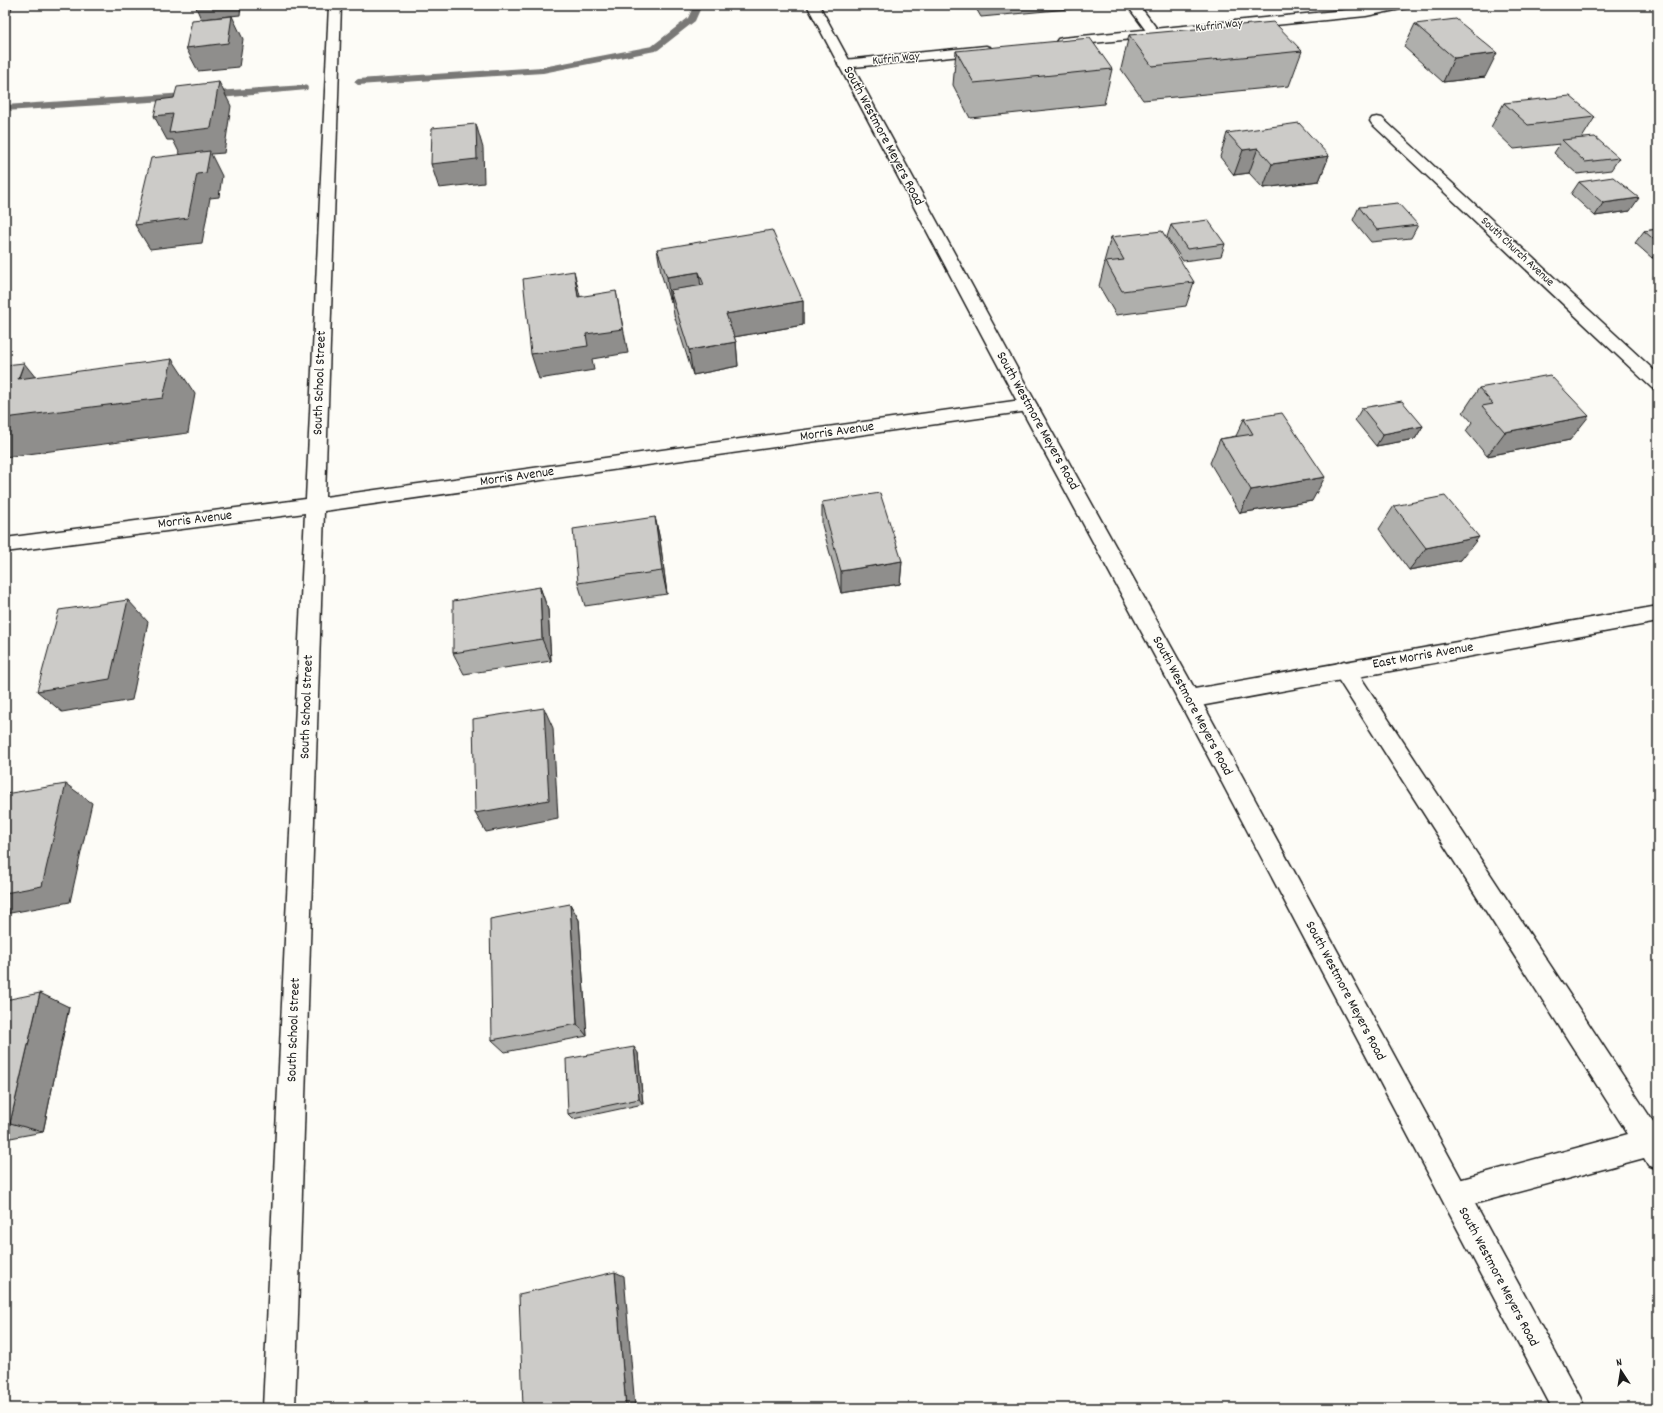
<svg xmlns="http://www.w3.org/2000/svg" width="1663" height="1413" viewBox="0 0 1663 1413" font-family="Dekko,sans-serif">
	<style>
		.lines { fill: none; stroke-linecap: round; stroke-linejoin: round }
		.stream { fill: #797876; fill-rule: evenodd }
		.service-casing { stroke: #1c1c1c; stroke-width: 3 }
		.minor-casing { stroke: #1c1c1c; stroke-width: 3 }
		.tertiary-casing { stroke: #1c1c1c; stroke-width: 3 }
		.service { fill: #fdfcf7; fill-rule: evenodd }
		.minor { fill: #fdfcf7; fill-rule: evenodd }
		.tertiary { fill: #fdfcf7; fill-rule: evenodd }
		.wall { fill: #afafac; stroke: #1c1c1c }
		.shaded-wall { fill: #8f8e8c; stroke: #1c1c1c }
		.building { fill: #cccbc8; stroke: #1c1c1c }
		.labels { text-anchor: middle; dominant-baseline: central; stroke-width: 3; stroke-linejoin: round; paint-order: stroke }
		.far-street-label { font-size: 12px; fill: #1c1c1c; stroke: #fdfcf7 }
		.street-label { font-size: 14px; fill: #1c1c1c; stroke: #fdfcf7 }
	</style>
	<rect width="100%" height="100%" fill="#fdfcf7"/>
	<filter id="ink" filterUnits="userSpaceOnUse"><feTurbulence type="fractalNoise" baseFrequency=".025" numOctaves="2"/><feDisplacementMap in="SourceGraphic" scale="8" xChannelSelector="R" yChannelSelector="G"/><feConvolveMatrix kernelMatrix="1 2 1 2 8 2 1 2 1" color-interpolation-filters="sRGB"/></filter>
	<g filter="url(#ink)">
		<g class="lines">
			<!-- stream -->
			<path class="stream" d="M694,5H702L695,21L658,50L655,51L543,73L358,85L354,82L358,79L543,67L652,46L688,18Z
				M304,85L307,86L308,88L307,90L231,97L5,111V105Z"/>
			<defs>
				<path id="service" d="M1127,5H1139L1160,33L1158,36H1150Z
					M1344,661L1352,664L1656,1126H1658V1169L1648,1165L1644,1158L1455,1209L1445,1205L1441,1195L1445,1185L1455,1181L1628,1134L1336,676L1333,670L1336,664Z"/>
				<path id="minor" d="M329,5H341L325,497L1028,399L1034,401L1037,405L1034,409L1028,411L324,511L295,1408H263L305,513L5,552V538L306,499Z
					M1383,5H1408L1406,8L1366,16L1062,46L1058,45L1056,42L1058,39L1062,38L1366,8Z
					M986,46L990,47L992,50L990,53L844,68L839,67L838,64L839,61L844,60Z
					M1377,117L1382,118L1658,374V390L1652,388L1372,124L1370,121L1372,118Z
					M1658,606V622L1189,708L1181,705L1178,699L1181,693L1189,690Z"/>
				<path id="tertiary" d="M807,5H819L1037,405L1197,693L1580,1397L1585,1408H1552L1181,705L1019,405Z"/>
			</defs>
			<!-- service casing -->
			<use href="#service" class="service-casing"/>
			<!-- minor casing -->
			<use href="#minor" class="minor-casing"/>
			<!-- tertiary casing -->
			<use href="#tertiary" class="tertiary-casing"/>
			<!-- service -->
			<use href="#service" class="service"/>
			<!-- minor -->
			<use href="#minor" class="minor"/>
			<!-- tertiary -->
			<use href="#tertiary" class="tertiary"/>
		</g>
		<!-- wall -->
		<path class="wall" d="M974,5H1112L981,17Z
			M1415,24L1485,77L1443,82L1404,47Z
			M1129,35L1302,51L1289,86L1143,100L1121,69Z
			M956,51L1112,69L1104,104L970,118L953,85Z
			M1504,103L1595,117L1582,138L1619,158L1611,170L1577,174L1554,153L1560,144L1514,149L1491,127Z
			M1227,133L1329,156L1319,181L1263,188L1249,173L1234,175L1220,157Z
			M1579,182L1630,211L1595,216L1571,194Z
			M1359,207L1418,225L1411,238L1371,242L1353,220Z
			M1171,225L1225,244L1221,256L1183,261L1167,237Z
			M1658,229V257L1652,258L1635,243L1644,231Z
			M1111,237L1194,282L1186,306L1116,315L1099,286L1105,263L1104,262Z
			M657,249L803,301V325L734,337L736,342L738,366L693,375L674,315L672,302H670L661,273Z
			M1658,260V269L1654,265Z
			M1479,388L1570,440L1487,456L1466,431L1472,422L1463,412Z
			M1362,408L1423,426L1415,439L1376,446L1355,420Z
			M1244,419L1312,501L1240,513L1210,463L1220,439L1236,436Z
			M822,502L902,561L900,584L841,593L822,525Z
			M1394,506L1461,560L1409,570L1379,529Z
			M655,517L660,540L667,594L585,606L578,583Z
			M540,587L548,610L551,661L464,674L453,653Z
			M570,904L579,920L587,1036L505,1052L492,1040Z
			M5,1000L69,1007L43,1132L5,1139Z
			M638,1053L643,1104L573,1119L568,1114Z"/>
		<!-- shaded-wall -->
		<path class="shaded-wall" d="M5,5H13L5,25Z
			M60,5H75L61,6Z
			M195,5H241L240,15L201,19Z
			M232,16L243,39L239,67L198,71L186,48Z
			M1497,53L1485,77L1443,82L1454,58Z
			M219,82L231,106L224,153L211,154L222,176L219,197L210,198L202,243L150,249L135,225L182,158L173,140H167L154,116Z
			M476,124L483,148L484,183L439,188L431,164Z
			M1258,148L1249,173L1234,175L1243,150Z
			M1329,156L1319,181L1263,188L1272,164Z
			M1639,198L1630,211L1595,216L1603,203Z
			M1658,250V257L1652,258Z
			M574,271L580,296L584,321L578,297Z
			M699,272L702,296L670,290L672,302H670L667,277Z
			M616,291L628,353L592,359L594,370L539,379L531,354L586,334Z
			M803,301V325L728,338L726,314Z
			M736,342L738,366L693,375L689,350Z
			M172,359L195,394L188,433L5,457V418L24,363L52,398Z
			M1589,416L1570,440L1487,456L1505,432Z
			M1423,426L1415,439L1376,446L1383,434Z
			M1325,477L1312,501L1240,513L1251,490Z
			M655,517L660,540L667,594L662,571Z
			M1479,537L1461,560L1409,570L1426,548Z
			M902,561L900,584L841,593V571Z
			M540,587L548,610L551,661L542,639Z
			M128,600L148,622L132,700L62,712L37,691Z
			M544,708L553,728L558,818L486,832L475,813Z
			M66,784L92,803L70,902L5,914V893Z
			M570,904L579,920L587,1036L577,1024Z
			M40,993L69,1007L43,1132L10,1123Z
			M634,1047L638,1053L643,1104L639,1099Z
			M615,1272L624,1276L635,1408H626Z"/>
		<!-- building -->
		<path class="building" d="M232,16L228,43L186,48L192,20Z
			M1456,19L1497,53L1454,58L1415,24Z
			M1274,22L1302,51L1152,66L1129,35Z
			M1090,38L1112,69L974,83L956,51Z
			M219,82L211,128L169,133L173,114L154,116L158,100L174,98L177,87Z
			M1570,96L1595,117L1528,125L1504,103Z
			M1299,123L1329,156L1272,164L1258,148L1243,150L1227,133Z
			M476,124L477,159L431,164L432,128Z
			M1595,137L1619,158L1585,162L1562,140Z
			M210,151L206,173L197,174L188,218L135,225L151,158Z
			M1613,177L1639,198L1603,203L1579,182Z
			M1398,203L1418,225L1377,230L1359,207Z
			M1208,220L1225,244L1187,249L1171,225Z
			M1658,229V243L1644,231Z
			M772,230L803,301L726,314L736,342L689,350L670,290L704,285L699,272L667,277L657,249Z
			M1162,231L1194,282L1122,291L1106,262L1124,260L1111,237Z
			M574,271L578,297L616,291L623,329L586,334L588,346L531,354L523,279Z
			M172,359L163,398L5,418V365L24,363L18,379Z
			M1550,375L1589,416L1505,432L1482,406L1493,404L1479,388Z
			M1402,401L1423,426L1383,434L1362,408Z
			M1282,413L1325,477L1251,490L1220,439L1253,434L1244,419Z
			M880,493L902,561L841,571L822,502Z
			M1445,496L1479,537L1426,548L1394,506Z
			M655,517L662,571L578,583L573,529Z
			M540,587L542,639L453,653V601Z
			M128,600L110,679L37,691L59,610Z
			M544,708L549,800L475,813L473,719Z
			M66,784L42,886L5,893V794Z
			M570,904L577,1024L492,1040L490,919Z
			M40,993L10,1123L5,1124V1000Z
			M634,1047L639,1099L568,1114L566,1059Z
			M615,1272L626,1408H523L519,1294Z"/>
	</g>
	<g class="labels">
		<!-- far-street labels -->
		<g class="far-street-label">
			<text transform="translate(1219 26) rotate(-6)">Kufrin Way</text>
			<text transform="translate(896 59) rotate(-6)">Kufrin Way</text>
			<text transform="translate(1517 252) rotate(43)">South Church Avenue</text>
		</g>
		<!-- street labels -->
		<g class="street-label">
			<text transform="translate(883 136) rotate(62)">South Westmore Meyers Road</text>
			<text transform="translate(320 383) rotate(-88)">South School Street</text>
			<text transform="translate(1037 421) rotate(61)">South Westmore Meyers Road</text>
			<text transform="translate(837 432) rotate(-8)">Morris Avenue</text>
			<text transform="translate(517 477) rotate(-8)">Morris Avenue</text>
			<text transform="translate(195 520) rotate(-7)">Morris Avenue</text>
			<text transform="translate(1423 656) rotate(-10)">East Morris Avenue</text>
			<text transform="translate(1192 706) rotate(62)">South Westmore Meyers Road</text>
			<text transform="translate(307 707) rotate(-88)">South School Street</text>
			<text transform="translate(1345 991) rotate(62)">South Westmore Meyers Road</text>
			<text transform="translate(294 1030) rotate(-88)">South School Street</text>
			<text transform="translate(1498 1277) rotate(62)">South Westmore Meyers Road</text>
		</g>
	</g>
	<!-- margin -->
	<rect width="1663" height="1413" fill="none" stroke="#fdfcf7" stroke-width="20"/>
	<rect x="10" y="10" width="1643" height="1393" fill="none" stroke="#1c1c1c" stroke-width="1.5" filter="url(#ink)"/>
	<!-- north arrow -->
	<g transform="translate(1621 1371) rotate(348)" stroke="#fdfcf7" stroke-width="3" paint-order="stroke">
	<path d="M0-3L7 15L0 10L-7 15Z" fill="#1c1c1c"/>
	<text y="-6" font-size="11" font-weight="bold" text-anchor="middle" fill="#1c1c1c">N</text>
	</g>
</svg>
